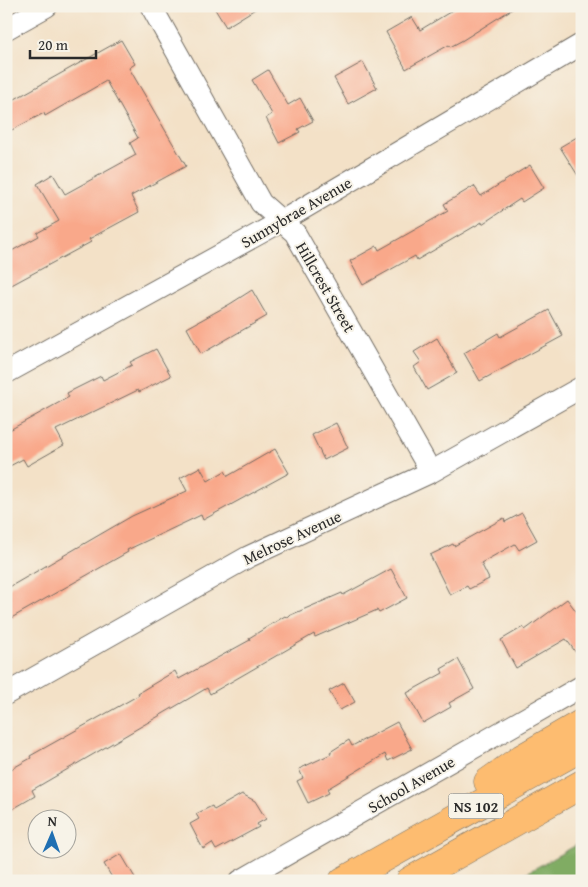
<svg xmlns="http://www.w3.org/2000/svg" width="588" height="887" viewBox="0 0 588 887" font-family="'Gentium Book Plus',serif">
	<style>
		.forest { fill: #80ac64; stroke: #566c48 }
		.building { fill: #f9a88a }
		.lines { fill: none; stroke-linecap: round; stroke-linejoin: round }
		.minor-casing { stroke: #716b62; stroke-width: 23 }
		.motorway-casing { stroke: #716b62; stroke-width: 29 }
		.minor { stroke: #fff; stroke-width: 21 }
		.motorway { stroke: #fdbc6f; stroke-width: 28 }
		.labels { text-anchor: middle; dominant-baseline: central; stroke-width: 4; stroke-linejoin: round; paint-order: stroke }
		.shield { fill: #f7f3e8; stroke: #686764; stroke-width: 1 }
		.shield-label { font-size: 15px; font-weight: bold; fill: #2b2b2b }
		.street-label { font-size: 16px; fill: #2b2b2b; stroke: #f7f3e8 }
	</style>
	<rect width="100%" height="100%" fill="#f7f3e8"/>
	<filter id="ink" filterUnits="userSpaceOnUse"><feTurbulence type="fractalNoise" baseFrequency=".02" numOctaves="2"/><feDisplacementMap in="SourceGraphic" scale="10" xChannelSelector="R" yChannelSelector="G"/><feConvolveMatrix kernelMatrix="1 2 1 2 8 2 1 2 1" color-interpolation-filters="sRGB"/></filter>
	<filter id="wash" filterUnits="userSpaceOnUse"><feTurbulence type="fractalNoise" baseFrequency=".0096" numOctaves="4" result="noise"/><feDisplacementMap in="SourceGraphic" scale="20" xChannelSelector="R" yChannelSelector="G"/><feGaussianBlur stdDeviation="1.12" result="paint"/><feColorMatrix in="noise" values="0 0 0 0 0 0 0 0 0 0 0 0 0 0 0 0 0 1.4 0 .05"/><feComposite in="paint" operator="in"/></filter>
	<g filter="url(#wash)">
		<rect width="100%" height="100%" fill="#f3e1c7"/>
		<!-- forest -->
		<path class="forest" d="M582,842V881H512Z"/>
		<g id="blocks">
			<!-- building -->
			<path class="building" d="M213,6H260L226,27Z
				M460,6H517L463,40L450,47L449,45L406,69L386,32L412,17L420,30Z
				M121,40L135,64L129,68L186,166L131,196L139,212L89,239L91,242L6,288V254L39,236L37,233L59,221L37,184L53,174L65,194L136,155L130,143L138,138L106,81L45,116L44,113L6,133V104Z
				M363,62L377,88L348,104L334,78Z
				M268,70L288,105L300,98L313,121L298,129L300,132L279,143L266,118L272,114L252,80Z
				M582,134V182L560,147Z
				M530,165L544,188L522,202L520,199L482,224V222L417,260L415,256L363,285L350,261L377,246L379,250L448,211L444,204L474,186L481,196Z
				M252,290L267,316L201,354L187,328L230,304Z
				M549,310L563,336L480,381L464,353L498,333L500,337Z
				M437,338L457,373L427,390L414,367L421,362L414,352Z
				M156,349L171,376L139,392L138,390L56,430L64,445L27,466L23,459L6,468V432L69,397L67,393L101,376L103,380L132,365L130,362Z
				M336,423L348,448L324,460L312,435Z
				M275,449L289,473L203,520L201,515L127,550L128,552L6,621V589L132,516L187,491L180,478L200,467L208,481L225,471L228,476Z
				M522,513L537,540L519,550L515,544L481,563L489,579L469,589L467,586L450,595L430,555L453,544L454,546L504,518L505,522Z
				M391,569L407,598L379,613L377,610L315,637L314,634L210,694L207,688L32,790L35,796L6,813V772L31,758L30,756L139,695L138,693L175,671L179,679L250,640L249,638L285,616L286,617L342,593L343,595Z
				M567,599L582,619V661L566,639L516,668L501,640L523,627L525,630Z
				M458,659L474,689L449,703L451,707L423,723L407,693L443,673L441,669Z
				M344,683L355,702L340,710L329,691Z
				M397,722L412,749L388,761L385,754L327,789L329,793L308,803L297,781L303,778L299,769L331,754L330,752L349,740L352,746Z
				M242,794L255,801L266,819L257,824L259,827L216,850L212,843L203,849L190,824L199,819L196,814L212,806L214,810Z
				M121,854L137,881H114L104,864Z"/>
		</g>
	</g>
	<g filter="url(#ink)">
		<use href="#blocks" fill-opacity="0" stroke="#716b62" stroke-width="1"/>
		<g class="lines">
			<defs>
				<path id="minor" d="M151,6L261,203L295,233L431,472
					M6,29L47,6
					M6,373L282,221L582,44
					M6,694L248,557L431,472L582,387
					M240,881L582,686"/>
				<path id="motorway" d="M488,782L522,758L582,723
					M343,881L582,747
					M410,881L582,784"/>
			</defs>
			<!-- minor casing -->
			<use href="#minor" class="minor-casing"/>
			<!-- motorway casing -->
			<use href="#motorway" class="motorway-casing"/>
			<!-- minor -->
			<use href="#minor" class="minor"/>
			<!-- motorway -->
			<use href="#motorway" class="motorway"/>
		</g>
	</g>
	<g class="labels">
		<!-- shield labels -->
		<rect class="shield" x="448.5" y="793.5" width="55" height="25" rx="4"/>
		<g class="shield-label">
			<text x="476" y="806">NS 102</text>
		</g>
		<!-- street labels -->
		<g class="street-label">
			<text transform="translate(296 212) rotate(-30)">Sunnybrae Avenue</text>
			<text transform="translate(326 287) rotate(60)">Hillcrest Street</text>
			<text transform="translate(292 537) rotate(-25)">Melrose Avenue</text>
			<text transform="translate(411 784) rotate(-30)">School Avenue</text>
		</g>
	</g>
	<!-- margin -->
	<rect width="588" height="887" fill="none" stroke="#f7f3e8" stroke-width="25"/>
	<!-- north arrow -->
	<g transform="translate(52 834) rotate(2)"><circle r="24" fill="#f7f3e8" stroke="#a5a39c"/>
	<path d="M0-4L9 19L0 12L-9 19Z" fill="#1f6fb2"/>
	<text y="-8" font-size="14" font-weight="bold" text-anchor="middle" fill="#2b2b2b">N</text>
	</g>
	<!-- scale -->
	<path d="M30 50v8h66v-8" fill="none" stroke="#2b2b2b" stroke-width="2.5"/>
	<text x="38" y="50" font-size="15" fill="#2b2b2b" stroke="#f7f3e8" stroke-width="4" paint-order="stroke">20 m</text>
</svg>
